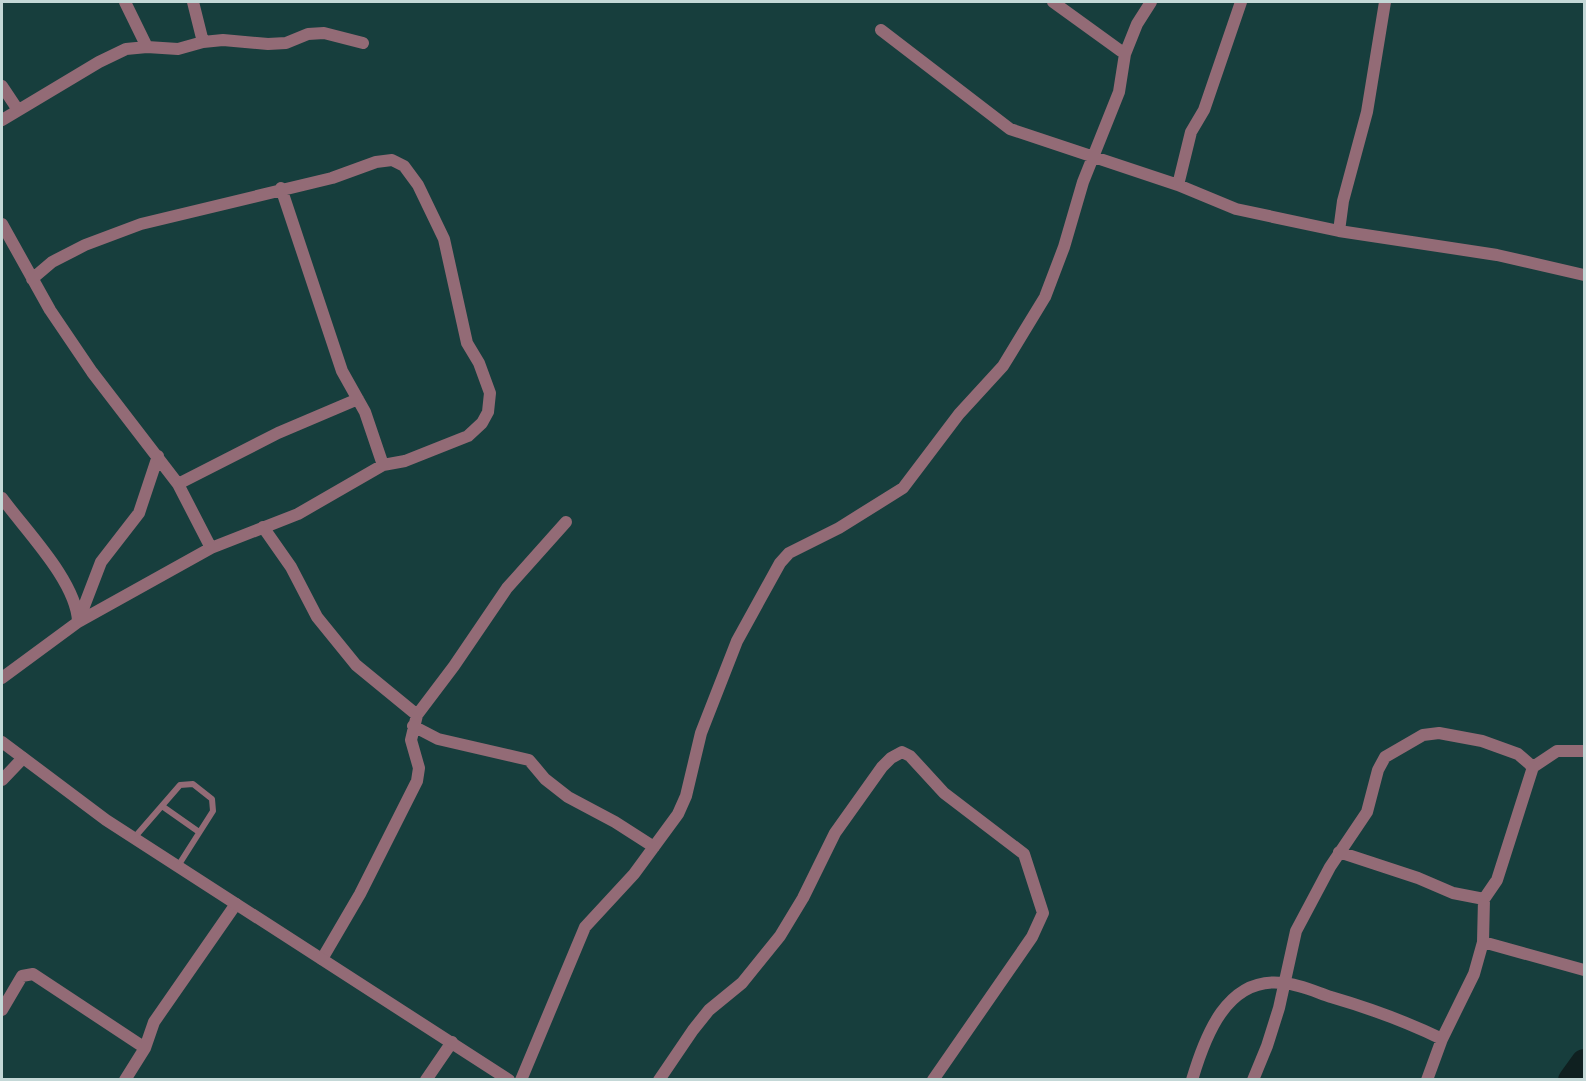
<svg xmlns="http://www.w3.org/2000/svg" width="1586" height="1081" viewBox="0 0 1586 1081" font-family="Figtree,sans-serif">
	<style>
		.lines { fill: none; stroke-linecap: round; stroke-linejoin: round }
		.river { stroke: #0f2020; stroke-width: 26 }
		.service { stroke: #936b76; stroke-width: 6 }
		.minor { stroke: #936b76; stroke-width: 12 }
		.tertiary { stroke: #936b76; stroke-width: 12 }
	</style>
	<rect width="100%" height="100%" fill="#173e3d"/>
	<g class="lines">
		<!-- river -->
		<path class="river" d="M1571,1080L1584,1062"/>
		<!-- service -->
		<path class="service" d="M162,806L199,832
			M134,838L180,785L193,784L212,799L213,811L178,866"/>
		<!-- minor -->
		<path class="minor" d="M125,2L147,47
			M193,2L203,42
			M1053,2L1125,54
			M881,30L1010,129L1178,185L1236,209L1339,231L1497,255L1584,275
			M2,86L18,110
			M2,120L99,62L126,49L147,47L178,49L203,42L223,40L268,44L286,43L308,34L324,33L363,43
			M1178,185L1191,132L1204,110L1241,2
			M281,188L342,371L365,412L383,465
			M2,224L50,310L92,372L178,484L211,548
			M1339,231L1343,201L1367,112L1385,2
			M178,484L278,433L358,399
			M2,498C26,531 76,581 78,621
			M263,527L291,567L317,617L356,665L417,715
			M78,622L101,562L139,513L158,456
			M2,678L78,622L211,548L298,514L383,465L405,461L468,436L482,423L488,412L490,393L479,363L467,343L444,239L418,185L404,166L392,160L376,162L332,178L141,224L85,245L52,262L32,279
			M413,726L438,739L529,760L545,779L568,797L615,822L654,847
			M2,780L23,758
			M1339,852L1418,878L1453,893L1484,899
			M1483,942L1584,970
			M322,959L360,894L417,781L419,768L411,740L417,715L454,666L507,588L566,522
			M2,1010L22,976L33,974L145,1048
			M125,1080L145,1048L154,1022L236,904
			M426,1080L452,1042
			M521,1080L585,927L634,874L678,814L686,796L701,733L737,641L780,563L789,553L839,528L903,488L959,414L1003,366L1045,297L1064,247L1083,182L1119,92L1125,54L1137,24L1151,2
			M659,1080L693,1030L709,1010L742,983L780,936L803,898L835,833L882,767L891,758L902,752L910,756L944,793L1024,854L1043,913L1032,937L933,1080
			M1192,1080C1205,1036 1227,976 1283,983C1299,984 1316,992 1331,997C1369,1008 1407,1022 1442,1039
			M1253,1080L1267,1046L1279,1008L1296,931L1330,867L1367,812L1378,770L1385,757L1423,735L1439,733L1482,741L1518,754L1533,767
			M1427,1080L1442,1039L1474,974L1483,942L1484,899L1497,880L1533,767L1557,751H1584"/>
		<!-- tertiary -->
		<path class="tertiary" d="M2,742L106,820L509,1080"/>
	</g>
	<!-- border -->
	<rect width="1586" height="1081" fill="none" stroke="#c4d8d7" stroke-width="6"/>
</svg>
